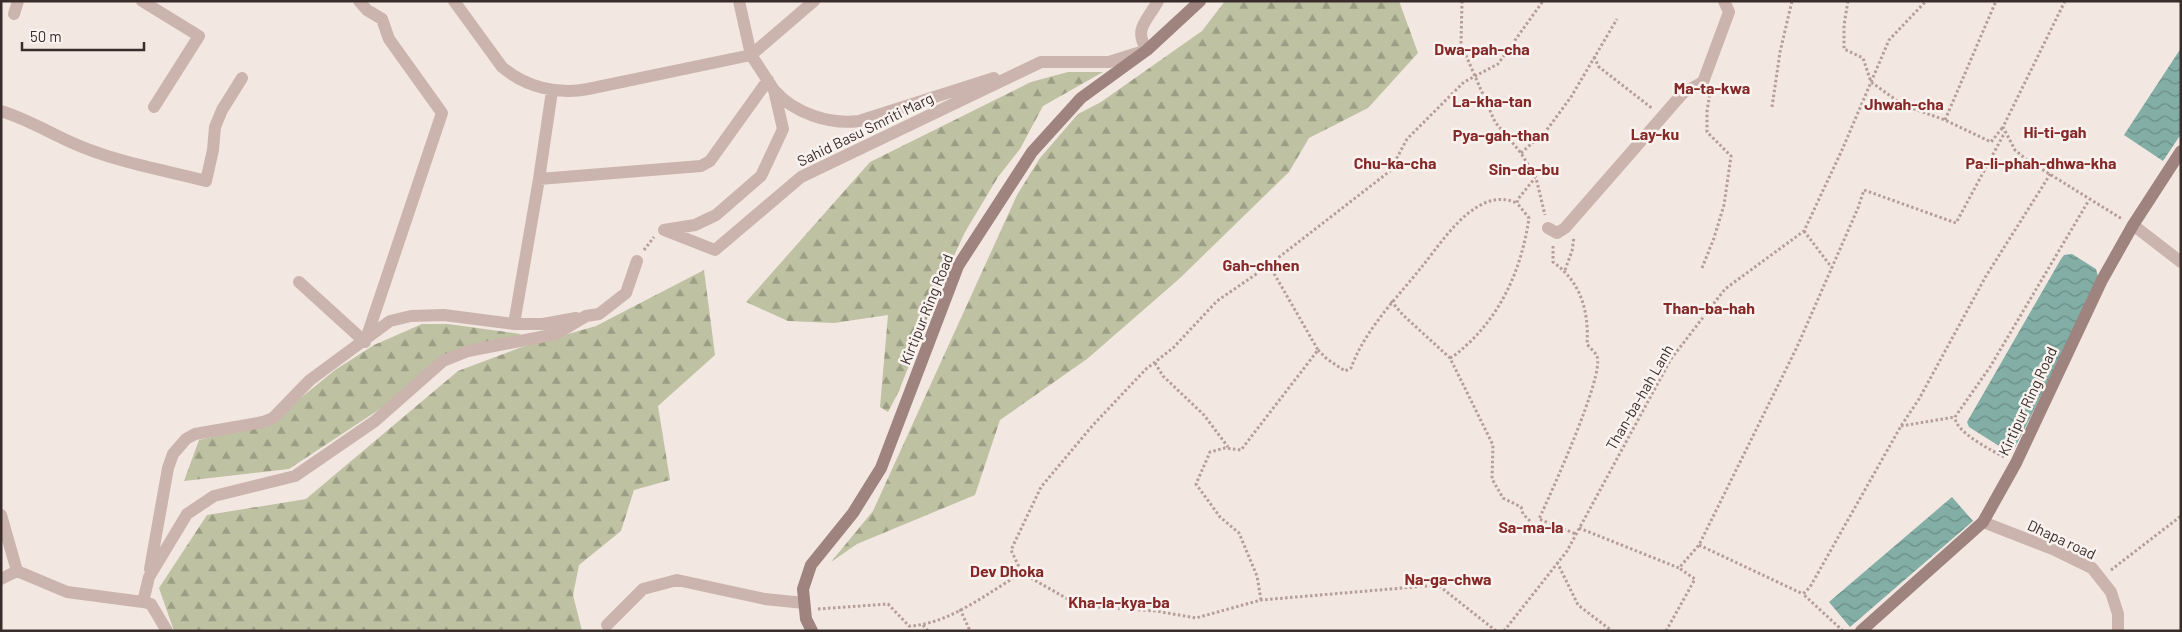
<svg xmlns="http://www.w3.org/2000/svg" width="2182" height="632" viewBox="0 0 2182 632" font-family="Barlow,sans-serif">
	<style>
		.forest { fill: url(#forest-firs) }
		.water { fill: url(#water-waves) }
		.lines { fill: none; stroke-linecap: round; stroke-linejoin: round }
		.path { stroke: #b69e98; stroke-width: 3; stroke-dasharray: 2.5 2.5; stroke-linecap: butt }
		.street { stroke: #cbb4ad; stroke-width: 12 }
		.secondary { stroke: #9e837f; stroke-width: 12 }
		.labels { text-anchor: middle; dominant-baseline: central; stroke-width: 5; stroke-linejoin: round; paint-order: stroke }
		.street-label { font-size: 15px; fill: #392d2c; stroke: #faf2ee }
		.neighbourhood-label { font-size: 16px; font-weight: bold; fill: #852928; stroke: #faf2ee }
	</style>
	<defs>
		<pattern id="forest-firs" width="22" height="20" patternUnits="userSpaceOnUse" patternTransform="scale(1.25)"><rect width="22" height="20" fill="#bec1a2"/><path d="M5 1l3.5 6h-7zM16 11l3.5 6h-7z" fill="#9b9d84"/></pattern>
		<pattern id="water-waves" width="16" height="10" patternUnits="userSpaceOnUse" patternTransform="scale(1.25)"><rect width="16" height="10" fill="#82aea6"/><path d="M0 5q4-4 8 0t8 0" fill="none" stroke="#6b8e87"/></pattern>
	</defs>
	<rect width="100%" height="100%" fill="#f3e7e1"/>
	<!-- forest -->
	<path class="forest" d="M1225,1H1399L1418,53L1368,108L1309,138L1289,172L1179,279L1087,359L1000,420L975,495L857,544L831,562L873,511L1017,195L1040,158L1078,114L1101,102L1202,31Z
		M1068,72H1103L1043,106L1020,149L998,177L965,232L939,288L899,391L888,412L880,407L888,315L834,323L788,321L746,302L870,162L1031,82Z
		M704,270L715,355L658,406L670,480L634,490L621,531L579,565L573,595L582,631H174L159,588L207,515L306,499L458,371L519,348L596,326Z
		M422,324H448L521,334L499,345L437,366L392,401L289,469L184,481L199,440L270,423L335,370L374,345Z"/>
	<!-- water -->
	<path class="water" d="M2181,48V134L2163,161L2124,135Z
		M2072,254L2096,269L2099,280L2024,430L2014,449L2007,451L1969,427L1967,422L2061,259L2064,255Z
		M1952,497L1973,521L1850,627L1829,602Z"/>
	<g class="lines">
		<!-- path -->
		<path class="path" d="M1462,1L1461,44L1495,122L1521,153L1536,178L1545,215
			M1848,1L1844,25V49L1863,58L1871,82L1903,105L1945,120L1991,142L2003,127
			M2065,1L2003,127L2015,150L2027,160L2122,219
			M1594,57L1599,67L1653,109
			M1772,107L1780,52L1792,1
			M1945,120L1996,1
			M1521,153L1546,131L1571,97L1617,19
			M1804,231L1832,268
			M1553,246V262C1581,282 1589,311 1587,344C1589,347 1595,352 1597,356C1605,375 1550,495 1539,519L1576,534
			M644,250L654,237
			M1702,268L1714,238L1724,205L1731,156L1707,132V111L1710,93
			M1565,270L1572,251L1574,237
			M1391,301L1403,315L1450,358L1493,445L1492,479L1503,498L1521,507L1523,514L1530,521
			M1318,350L1327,359L1345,371L1351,368C1365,330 1395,300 1420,269C1439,246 1459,213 1487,202C1498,198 1507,199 1517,203
			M1450,358C1458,354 1464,347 1471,341C1505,307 1522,265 1529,218L1517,203L1518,199L1535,178
			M1155,363L1163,376L1204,415L1228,447
			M1901,426L1955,417
			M2004,457C1991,450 1955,432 1955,417L1990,367L2089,200
			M1579,528L1679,568L1699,545L1797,347L1858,208L1864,190L1956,223L2005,132
			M1699,545L1803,594
			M1557,562L1578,605L1612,631
			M2111,570L2181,516
			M1261,600L1257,576L1239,533L1220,517L1196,484L1210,452L1225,448L1241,450L1318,350L1272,270L1266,268
			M818,609L888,604L909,626C950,624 987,593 1022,573
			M960,609L970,631
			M923,625L928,631
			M1496,631L1438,585L1261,600L1196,618L1156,611L1080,606L1022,573L1011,550L1041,487L1093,425L1146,369L1173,348L1217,301L1265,268L1390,171L1407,139L1464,82L1498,64L1543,1
			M1504,631L1567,551L1671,359L1725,289L1804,231L1842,150L1889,40L1926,1
			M1666,631L1695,579L1679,568
			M1843,631L1803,594L1810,587L1901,426L1919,399L1986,276L2051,173"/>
		<!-- street -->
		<path class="street" d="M142,1L199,36L154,107
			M359,1L367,10L382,19L389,39L442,113L365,342
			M454,1L502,67C526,87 557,95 588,89L751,55L774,90L783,129L761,176L716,215L695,225L664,230L715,250L801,177L1041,62H1109L1147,50C1133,29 1147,21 1158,1
			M739,1L751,55L814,1
			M14,14L18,1
			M775,91C794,113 830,125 859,121L994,78
			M1,111C27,119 50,133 75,144C116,162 163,170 206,181L213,150L215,127L222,110L242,78
			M539,179L701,166L710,161L768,80
			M2133,225L2181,262
			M1548,228L1557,233L1565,228L1683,93L1703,82L1729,12L1724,1
			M299,282L365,342
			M514,324L539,179L552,91
			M1,515L17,571L67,592L143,602
			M1983,522L2055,550L2092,568L2111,592L2118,614V631
			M150,569L168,468L173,454L186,439L195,434L263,422L273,418L310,380L390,321L411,316L444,315L514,324H543L576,318
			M1,579L17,571
			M607,625L643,589L677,580L765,599L804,603
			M167,631L151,604L143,602L149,577L187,514L214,496L295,476L375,421L443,361L468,351L556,334L586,316L599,314L626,293L637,261"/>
		<!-- secondary -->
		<path class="secondary" d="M812,631L806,619L803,589L811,565L853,513L881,468L958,266L1032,152L1081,98L1147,50L1200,1
			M1861,631L1983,522L2016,463L2102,280L2133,225L2181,151"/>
	</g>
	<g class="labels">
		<!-- street labels -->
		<g class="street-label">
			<text transform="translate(865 129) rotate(-26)">Sahid Basu Smriti Marg</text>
			<text transform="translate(926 309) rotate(-68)">Kirtipur Ring Road</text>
			<text transform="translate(1639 397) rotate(-60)">Than-ba-hah Lanh</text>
			<text transform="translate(2027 401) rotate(-65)">Kirtipur Ring Road</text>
			<text transform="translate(2062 539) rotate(25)">Dhapa road</text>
		</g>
		<!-- neighbourhood labels -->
		<g class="neighbourhood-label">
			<text x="1482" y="48">Dwa-pah-cha</text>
			<text x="1712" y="87">Ma-ta-kwa</text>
			<text x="1492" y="100">La-kha-tan</text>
			<text x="1904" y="103">Jhwah-cha</text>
			<text x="2055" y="131">Hi-ti-gah</text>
			<text x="1655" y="133">Lay-ku</text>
			<text x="1501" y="134">Pya-gah-than</text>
			<text x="1395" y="162">Chu-ka-cha</text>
			<text x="2041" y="162">Pa-li-phah-dhwa-kha</text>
			<text x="1524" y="168">Sin-da-bu</text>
			<text x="1261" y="264">Gah-chhen</text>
			<text x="1709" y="307">Than-ba-hah</text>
			<text x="1531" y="526">Sa-ma-la</text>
			<text x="1007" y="570">Dev Dhoka</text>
			<text x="1448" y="578">Na-ga-chwa</text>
			<text x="1119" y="601">Kha-la-kya-ba</text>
		</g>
	</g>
	<!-- border -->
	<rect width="2182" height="632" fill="none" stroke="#392d2c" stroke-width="5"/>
	<!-- scale -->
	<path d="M22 42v8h122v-8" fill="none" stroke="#392d2c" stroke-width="2.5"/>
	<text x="30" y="42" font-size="15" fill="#392d2c" stroke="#faf2ee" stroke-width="4" paint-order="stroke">50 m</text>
</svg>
